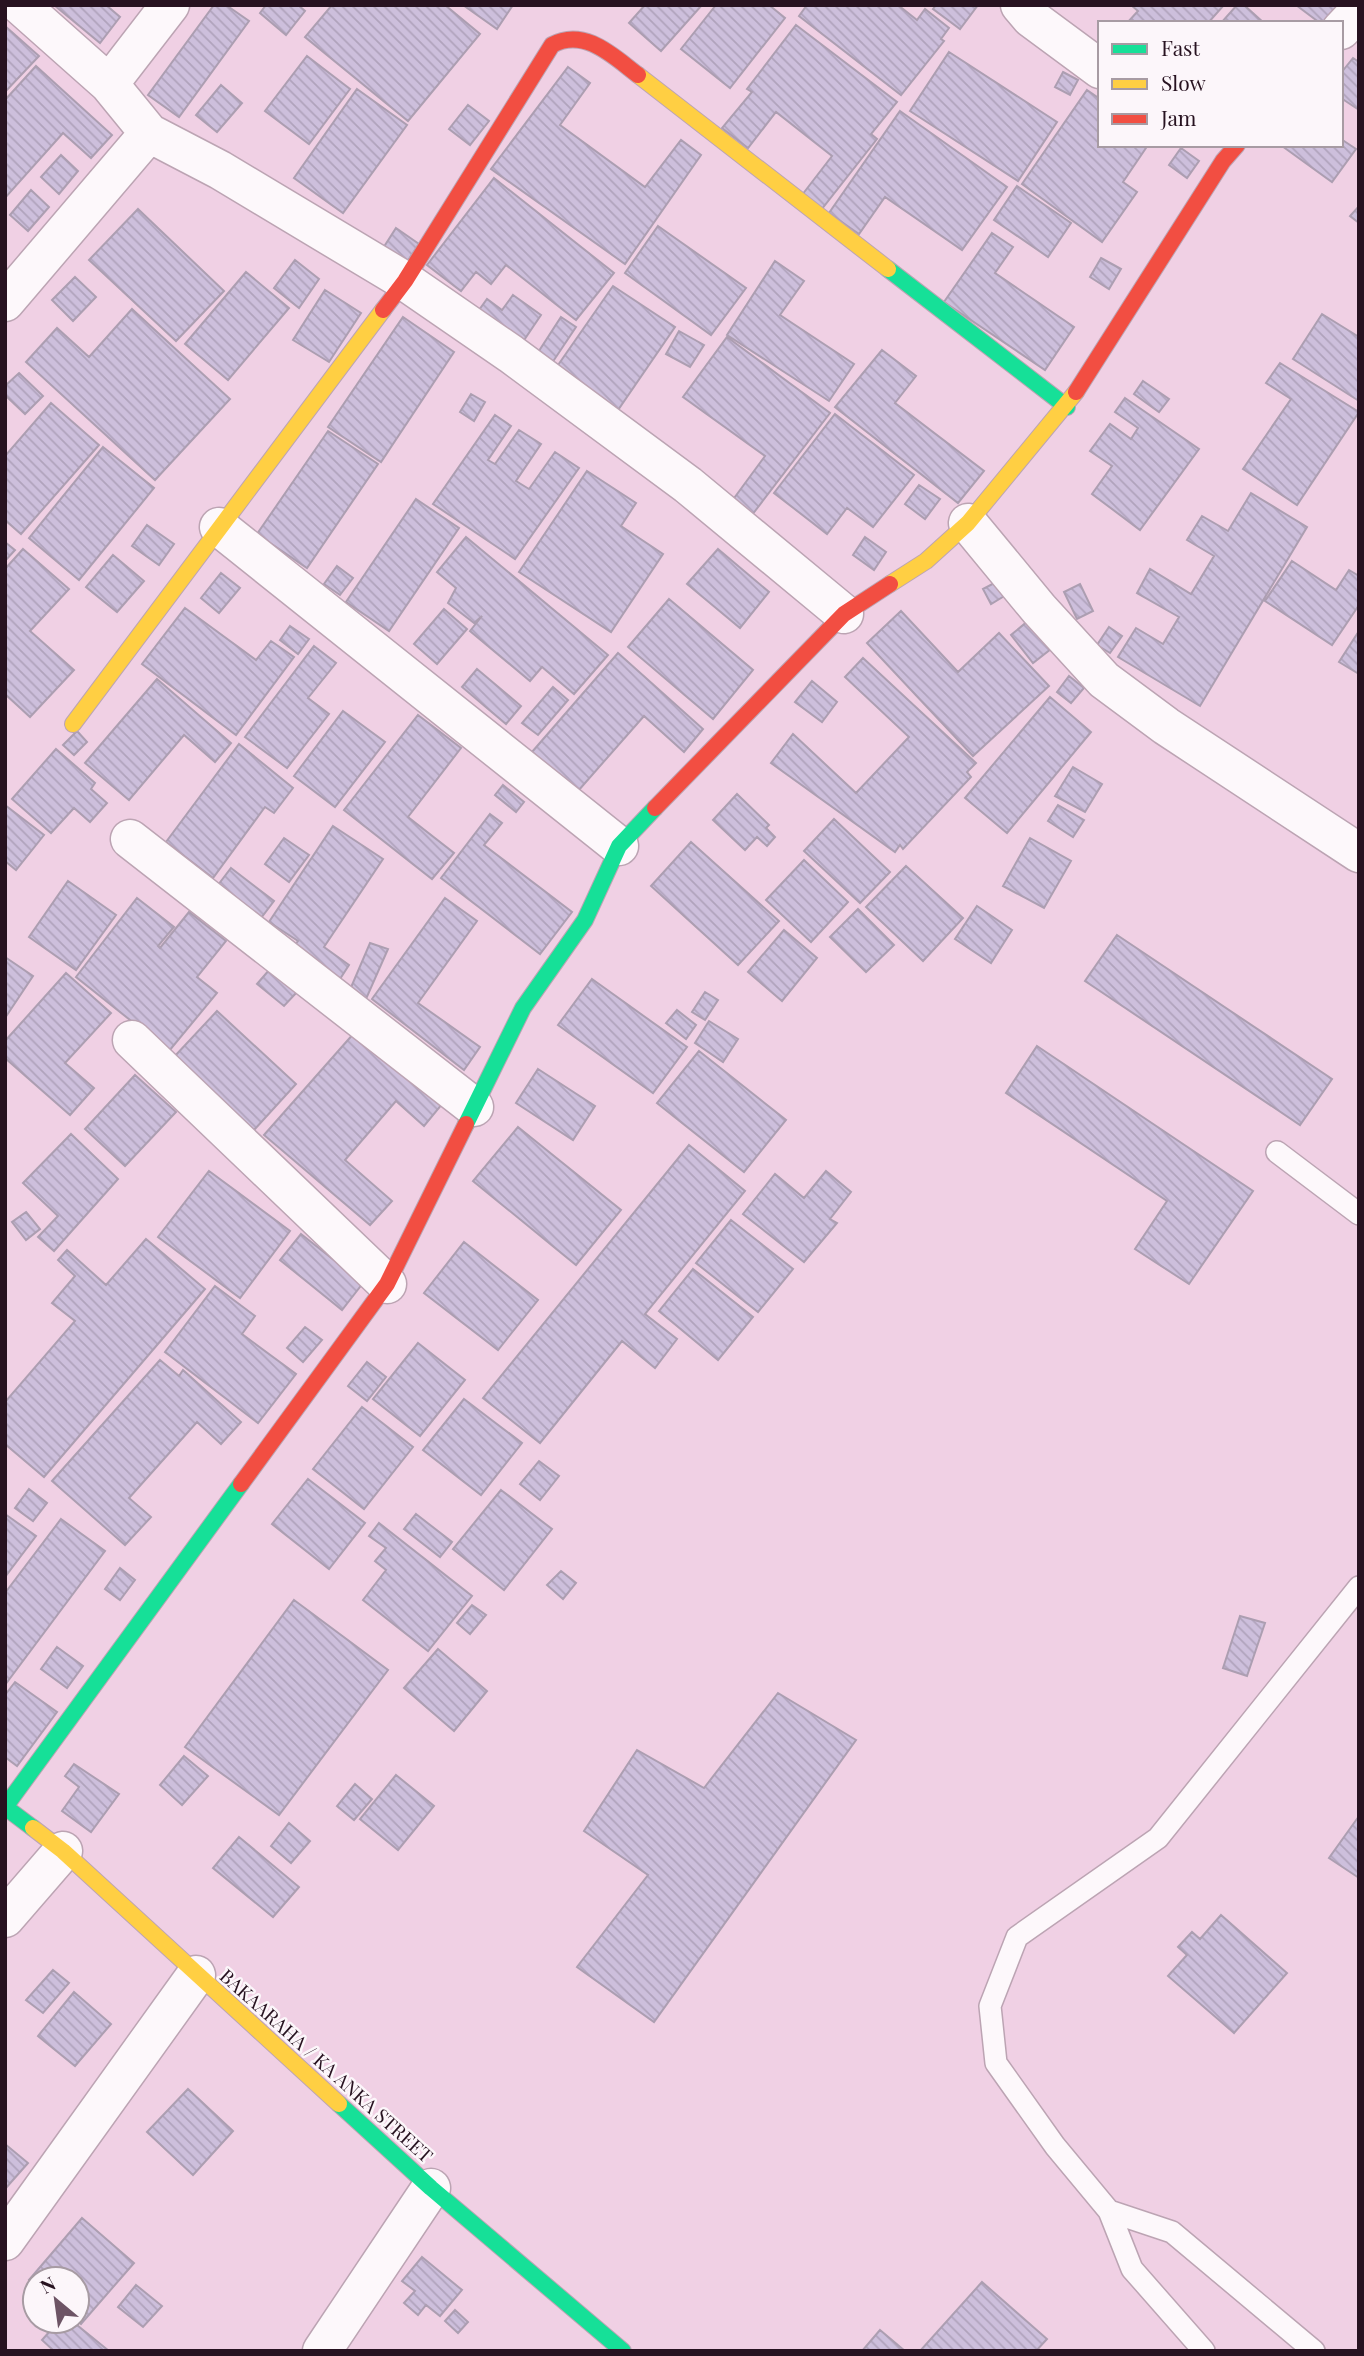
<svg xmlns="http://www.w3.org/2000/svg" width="1364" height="2356" viewBox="0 0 1364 2356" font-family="'Playfair Display',serif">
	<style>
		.building { fill: url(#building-back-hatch); stroke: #ac9eb1; stroke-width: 2 }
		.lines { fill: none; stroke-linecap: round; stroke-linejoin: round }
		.lane-casing { stroke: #bca4b3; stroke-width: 24 }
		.street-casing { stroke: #bca4b3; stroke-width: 41 }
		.fast-casing { stroke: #bca4b3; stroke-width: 18 }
		.slow-casing { stroke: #bca4b3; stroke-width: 18 }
		.jam-casing { stroke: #bca4b3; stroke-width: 18 }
		.lane { stroke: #fdf8fb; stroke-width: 21 }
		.street { stroke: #fdf8fb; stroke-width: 38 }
		.fast { stroke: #16e098; stroke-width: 16 }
		.slow { stroke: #ffcf43; stroke-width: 16 }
		.jam { stroke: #f24e42; stroke-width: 16 }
		.labels { text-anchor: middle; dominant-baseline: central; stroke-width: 5; stroke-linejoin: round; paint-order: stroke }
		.street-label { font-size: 19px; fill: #271220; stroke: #fcf6fa }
	</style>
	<defs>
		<pattern id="building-back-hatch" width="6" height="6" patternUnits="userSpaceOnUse" patternTransform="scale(1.75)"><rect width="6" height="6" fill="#cdbfdc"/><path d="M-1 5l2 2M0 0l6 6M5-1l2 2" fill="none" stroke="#b0a3bc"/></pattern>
	</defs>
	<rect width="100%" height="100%" fill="#f0d0e4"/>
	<!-- building -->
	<path class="building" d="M54,5H106L120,17L100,43Z
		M214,5H226L249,21L179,117L148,95Z
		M266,5H298L305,11L286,35L260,13Z
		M332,5H445L480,34L408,121L305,37Z
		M463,5H513L497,29Z
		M645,5H702L661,51L629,23Z
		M716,5H769L785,18L730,88L681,49Z
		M807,5H898L917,20L925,9L949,28L941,39L944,41L901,95L799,16Z
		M936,5H978L960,29L933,9Z
		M1131,5H1224L1208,23H1127L1138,11Z
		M1237,5H1244L1264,23H1221Z
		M1296,5H1338L1326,23H1320Z
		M796,25L897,102L871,134L877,139L821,210L802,195L832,156L776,112L748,148L722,128L752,92L747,89Z
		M5,26L39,56L5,92Z
		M949,52L1057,122L1018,181L910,111Z
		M307,56L350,89L309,144L265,111Z
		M1353,58L1359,62V110L1341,98V73Z
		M36,66L112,135L91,158L63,133L5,198V100Z
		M568,67L590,83L560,125L645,187L681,140L701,155L625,264L491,169Z
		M1063,72L1078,80L1070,95L1055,87Z
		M221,85L242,103L217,132L196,115Z
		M357,89L407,125L343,213L294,178Z
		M1087,90L1100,99V145H1148L1123,182L1137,192L1102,242L1022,184Z
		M468,105L489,121L470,145L449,129Z
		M900,111L1007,187L962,250L885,197L859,234L829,213Z
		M1341,139L1356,149L1332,182L1282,146L1341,145Z
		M1181,148L1199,161L1187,178L1169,165Z
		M61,155L78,171L59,194L41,177Z
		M494,178L614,273L576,320L506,265L491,284L476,272L461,291L427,265Z
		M1017,186L1071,223L1048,257L994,220Z
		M31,190L49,207L28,231L10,215Z
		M1359,206V223L1350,216Z
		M138,209L224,291L176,341L89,260Z
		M658,226L746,288L711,335L625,273Z
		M396,228L419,244L403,268L380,253Z
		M992,233L1013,247L995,273L1074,327L1045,370L944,302Z
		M1101,258L1121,269L1109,289L1090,277Z
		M295,260L319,279L299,308L274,288Z
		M775,261L804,281L780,315L854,364L829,401L727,335Z
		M246,272L289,308L228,380L185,344Z
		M75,277L96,297L73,321L52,300Z
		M613,286L675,327L618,410L556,368Z
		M325,290L361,313L329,362L293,340Z
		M513,295L541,315L518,349L474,317L487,299L502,310Z
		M132,309L230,399L155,480L26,362L57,328L89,357Z
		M1322,314L1359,337V401L1293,359Z
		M403,317L454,352L381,462L328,427Z
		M561,317L576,327L552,363L537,354Z
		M679,331L704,345L690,367L666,354Z
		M727,337L830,413L752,515L732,501L765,456L683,397Z
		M882,350L916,376L895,403L984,471L958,503L835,407Z
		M1280,363L1359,412L1297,505L1243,469L1291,399L1266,383Z
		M19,373L43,396L25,414L5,395V386Z
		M1143,381L1169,399L1159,412L1134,394Z
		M471,394L485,402L474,421L460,412Z
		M1125,398L1199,449L1140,530L1092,494L1112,466L1090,451L1110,424L1131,439L1138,428L1115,412Z
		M51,403L99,445L21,534L5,520V456Z
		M835,414L914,475L873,527L847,508L827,534L774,493Z
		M495,415L511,426L488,460L495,464L519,430L541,444L516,481L529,489L555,452L579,468L515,559L433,504Z
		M328,431L378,464L307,568L257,534Z
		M103,447L154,488L79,580L29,538Z
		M587,471L636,503L621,526L663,554L611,632L519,572Z
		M919,485L940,499L925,519L905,504Z
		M1251,493L1307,527L1200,706L1118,657L1136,628L1163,644L1179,617L1137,593L1150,569L1191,594L1214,556L1187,540L1202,516L1228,531Z
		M416,499L459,528L389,631L346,602Z
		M147,525L174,544L159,565L132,546Z
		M466,537L608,655L574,694L542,667L530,681L470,631L482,616L474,623L448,603L456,588L437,572Z
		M865,537L886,552L874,570L853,555Z
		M5,542L15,550L5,561Z
		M23,549L69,589L30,631L74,670L30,717L5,694V569Z
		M718,549L769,592L740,628L687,584Z
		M113,555L144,581L117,612L86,587Z
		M1292,561L1336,590L1349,570L1359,576V605L1332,645L1265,601Z
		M337,566L353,578L340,595L324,584Z
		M221,573L240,588L219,613L201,598Z
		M998,581L1006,595L991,604L983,589Z
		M1080,584L1093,611L1077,619L1064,592Z
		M669,599L753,670L713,719L628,647Z
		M185,608L256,660L271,641L294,657L236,735L142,664Z
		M444,609L467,629L437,664L414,644Z
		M901,611L958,672L999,633L1049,686L973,756L867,643Z
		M1034,616L1056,645L1033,663L1011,635Z
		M290,626L309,639L298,654L280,640Z
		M1109,627L1122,636L1110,653L1097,645Z
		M1359,631V674L1339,662Z
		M314,646L336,663L308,698L329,714L287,768L245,737Z
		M618,653L703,729L684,752L644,716L578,791L532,752Z
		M863,658L976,763L967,772L971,777L903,849L900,845L895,852L771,763L793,734L856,793L909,737L845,677Z
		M477,669L521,706L506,724L462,687Z
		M1069,676L1084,688L1071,703L1057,692Z
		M157,679L231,743L215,762L184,735L129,800L85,763Z
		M812,681L837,702L822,722L795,702Z
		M553,687L568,700L538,735L522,723Z
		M1050,697L1091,732L1007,833L965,798Z
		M343,711L385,742L335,807L294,776Z
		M418,715L461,748L408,817L454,853L432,879L344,810Z
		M77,731L87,742L74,755L63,745Z
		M239,744L293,788L274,813L265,807L213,878L166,842Z
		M56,749L95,783L91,789L107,803L90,822L74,808L51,833L12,799Z
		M1073,767L1102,784L1085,812L1055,796Z
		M503,785L524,802L516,812L495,795Z
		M737,794L769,825L766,828L775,837L767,846L757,837L745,850L713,820Z
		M5,805L44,835L16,870L5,861Z
		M1058,805L1084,820L1073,837L1048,821Z
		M490,814L502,823L484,845L572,912L540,954L441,878Z
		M834,819L890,872L860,903L804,851Z
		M333,826L383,859L324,947L349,965L338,982L291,950L298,941L269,922Z
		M284,838L309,855L289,882L265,864Z
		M1030,838L1071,861L1044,908L1003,886Z
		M691,842L779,921L738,965L651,886Z
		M804,860L848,902L811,942L766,900Z
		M906,866L963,918L923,961L866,907Z
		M231,868L274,901L261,918L218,885Z
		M68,881L116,915L76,970L29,937Z
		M137,898L174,927L158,946L160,948L189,912L226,941L197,977L217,993L169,1051L76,977Z
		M445,898L477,921L418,1003L480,1047L464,1070L372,999Z
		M977,906L1012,930L991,963L955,939Z
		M858,909L894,945L866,972L830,937Z
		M784,930L817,958L782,1001L748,972Z
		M1117,935L1332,1079L1300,1125L1085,981Z
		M370,943L388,949L366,999L349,992Z
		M5,957L33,976L5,1018Z
		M270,969L297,992L284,1006L257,984Z
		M66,973L111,1013L65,1063L94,1088L70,1115L5,1058V1041Z
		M592,979L687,1047L653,1093L558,1025Z
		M705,992L718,1000L705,1020L692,1012Z
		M677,1010L696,1025L686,1039L666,1023Z
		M217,1011L296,1084L254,1130L174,1057Z
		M709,1021L738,1039L723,1062L695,1043Z
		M355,1032L443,1103L424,1126L396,1101L345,1160L392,1201L370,1225L264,1135Z
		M1037,1046L1253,1191L1189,1284L1135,1249L1167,1201L1006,1093Z
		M699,1051L786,1120L744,1172L657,1103Z
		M538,1069L595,1106L573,1140L516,1103Z
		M135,1075L176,1112L125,1166L85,1129Z
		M518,1127L621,1210L576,1265L473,1181Z
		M71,1134L118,1179L54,1251L38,1237L58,1216L23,1183Z
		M689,1145L745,1191L645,1314L677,1339L655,1368L622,1341L540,1443L483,1398Z
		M209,1171L290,1231L240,1298L158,1237Z
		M826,1171L851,1192L830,1219L837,1223L804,1262L743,1214L775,1174L804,1198Z
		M26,1212L40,1229L26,1240L12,1222Z
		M731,1220L793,1269L758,1312L696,1263Z
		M301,1234L363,1283L342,1310L280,1260Z
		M146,1239L205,1289L44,1477L5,1444V1402L75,1321L52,1303L75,1276L58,1260L67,1250L106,1285Z
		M464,1242L538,1300L498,1350L424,1293Z
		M693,1269L753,1317L718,1360L659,1311Z
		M215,1286L255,1316L242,1334L296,1374L258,1423L165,1352Z
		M305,1327L322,1340L303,1362L287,1348Z
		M418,1343L465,1380L420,1436L373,1399Z
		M160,1360L179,1376L183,1370L241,1422L221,1444L197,1422L129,1498L151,1517L125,1545L52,1481Z
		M367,1362L386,1377L367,1401L348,1386Z
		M464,1399L522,1443L481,1495L423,1450Z
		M362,1407L413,1447L364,1509L313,1469Z
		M539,1461L559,1476L540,1500L520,1484Z
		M308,1479L365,1523L329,1569L272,1524Z
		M29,1489L47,1503L33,1521L15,1508Z
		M501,1490L552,1529L504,1590L453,1549Z
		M5,1514L36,1536L5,1577Z
		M416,1514L452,1542L440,1557L404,1529Z
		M61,1519L105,1551L5,1685V1593Z
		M379,1523L472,1596L428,1651L363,1600L386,1570L375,1561L386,1548L369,1536Z
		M120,1568L135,1580L120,1600L105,1589Z
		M561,1571L576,1583L563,1599L547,1585Z
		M294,1600L388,1670L279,1815L185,1747Z
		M472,1605L486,1615L470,1634L457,1623Z
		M1240,1616L1265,1623L1247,1676L1223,1668Z
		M57,1647L83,1666L67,1688L41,1669Z
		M438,1649L487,1691L454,1731L404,1688Z
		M15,1682L57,1712L17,1766L5,1757V1695Z
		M778,1693L856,1740L654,2022L577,1967L648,1875L584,1831L637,1750L704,1788Z
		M184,1756L208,1776L182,1805L160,1785Z
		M74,1764L119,1794L91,1832L62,1811L79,1787L65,1776Z
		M396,1775L434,1806L398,1850L360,1819Z
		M355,1784L372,1799L354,1820L337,1806Z
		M1359,1816V1878L1329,1858Z
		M289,1823L310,1841L291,1863L271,1846Z
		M239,1837L299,1887L273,1917L213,1868Z
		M1221,1915L1287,1973L1234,2033L1168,1976L1187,1955L1178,1947L1192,1932L1200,1939Z
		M53,1970L69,1983L43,2013L26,2000Z
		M74,1992L111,2024L75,2066L38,2036Z
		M188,2089L233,2131L193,2175L147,2132Z
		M5,2144L28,2163L5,2189Z
		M82,2218L134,2263L81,2324L77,2320V2279H35V2285L29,2280Z
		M422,2257L462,2290L440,2316L426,2305L418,2315L404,2303L415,2291L402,2281Z
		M982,2282L1047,2339L1036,2351H920Z
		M136,2285L162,2306L143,2327L118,2307Z
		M455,2310L468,2322L458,2333L445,2321Z
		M59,2321H72L109,2351H54L42,2340Z
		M880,2330L905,2351H862Z"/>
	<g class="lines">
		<defs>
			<path id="lane" d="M1277,1152L1359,1214
				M1109,2211L1172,2232L1314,2351
				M1204,2351L1132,2269L1109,2211L1055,2146L996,2063L990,2006L1017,1937L1158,1838L1359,1587"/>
			<path id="street" d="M20,5L109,84L149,133L220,170L405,281L511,354L688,485L844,614
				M1020,5L1031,18L1100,69
				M1341,30L1359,11
				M109,84L170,5
				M5,302L149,133
				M968,523L1039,609L1104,680L1166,726L1359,853
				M219,527L619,846
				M130,839L474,1107
				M132,1040L387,1284
				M5,1918L63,1851
				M5,2241L196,1975
				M322,2351L431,2188"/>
			<path id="fast" d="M888,269L1067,407
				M466,1124L523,1008L585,920L619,846L655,808
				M33,1828L5,1807L241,1484
				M339,2104L431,2188L623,2351"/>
			<path id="slow" d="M638,75L888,269
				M890,584L926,561L968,523L1076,392
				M73,724L383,310
				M33,1828L63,1851L339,2104"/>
			<path id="jam" d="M383,310L405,281L552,45C585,27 614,57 638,75
				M1076,392L1223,161L1237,145
				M655,808L844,614L890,584
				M241,1484L387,1284L466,1124"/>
		</defs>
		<!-- lane casing -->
		<use href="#lane" class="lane-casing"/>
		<!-- street casing -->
		<use href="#street" class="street-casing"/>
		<!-- fast casing -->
		<use href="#fast" class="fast-casing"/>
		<!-- slow casing -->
		<use href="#slow" class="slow-casing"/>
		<!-- jam casing -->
		<use href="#jam" class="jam-casing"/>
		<!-- lane -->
		<use href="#lane" class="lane"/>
		<!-- street -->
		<use href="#street" class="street"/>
		<!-- fast -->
		<use href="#fast" class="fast"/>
		<!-- slow -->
		<use href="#slow" class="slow"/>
		<!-- jam -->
		<use href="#jam" class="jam"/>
	</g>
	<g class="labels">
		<!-- street labels -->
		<g class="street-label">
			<text transform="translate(327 2065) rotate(42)">BAKAARAHA / KA ANKA STREET</text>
		</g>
	</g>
	<!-- border -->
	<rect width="1364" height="2356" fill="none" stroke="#271220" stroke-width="14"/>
	<!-- legend -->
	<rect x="1098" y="21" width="245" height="126" fill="#fcf6fa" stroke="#a79ba3" stroke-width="2"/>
	<rect x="1112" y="44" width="35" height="10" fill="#16e098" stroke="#a79ba3" stroke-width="2"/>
	<text x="1161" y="56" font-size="21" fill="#271220">Fast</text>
	<rect x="1112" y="79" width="35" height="10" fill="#ffcf43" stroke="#a79ba3" stroke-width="2"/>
	<text x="1161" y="91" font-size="21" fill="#271220">Slow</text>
	<rect x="1112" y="114" width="35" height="10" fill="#f24e42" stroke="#a79ba3" stroke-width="2"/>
	<text x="1161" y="126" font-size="21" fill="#271220">Jam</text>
	<!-- north arrow -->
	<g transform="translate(56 2300) rotate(331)"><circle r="33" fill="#fcf6fa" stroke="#a79ba3" stroke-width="2"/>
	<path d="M0-5L12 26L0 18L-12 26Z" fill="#6d5465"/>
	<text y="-10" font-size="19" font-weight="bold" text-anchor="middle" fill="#271220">N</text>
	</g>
</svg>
